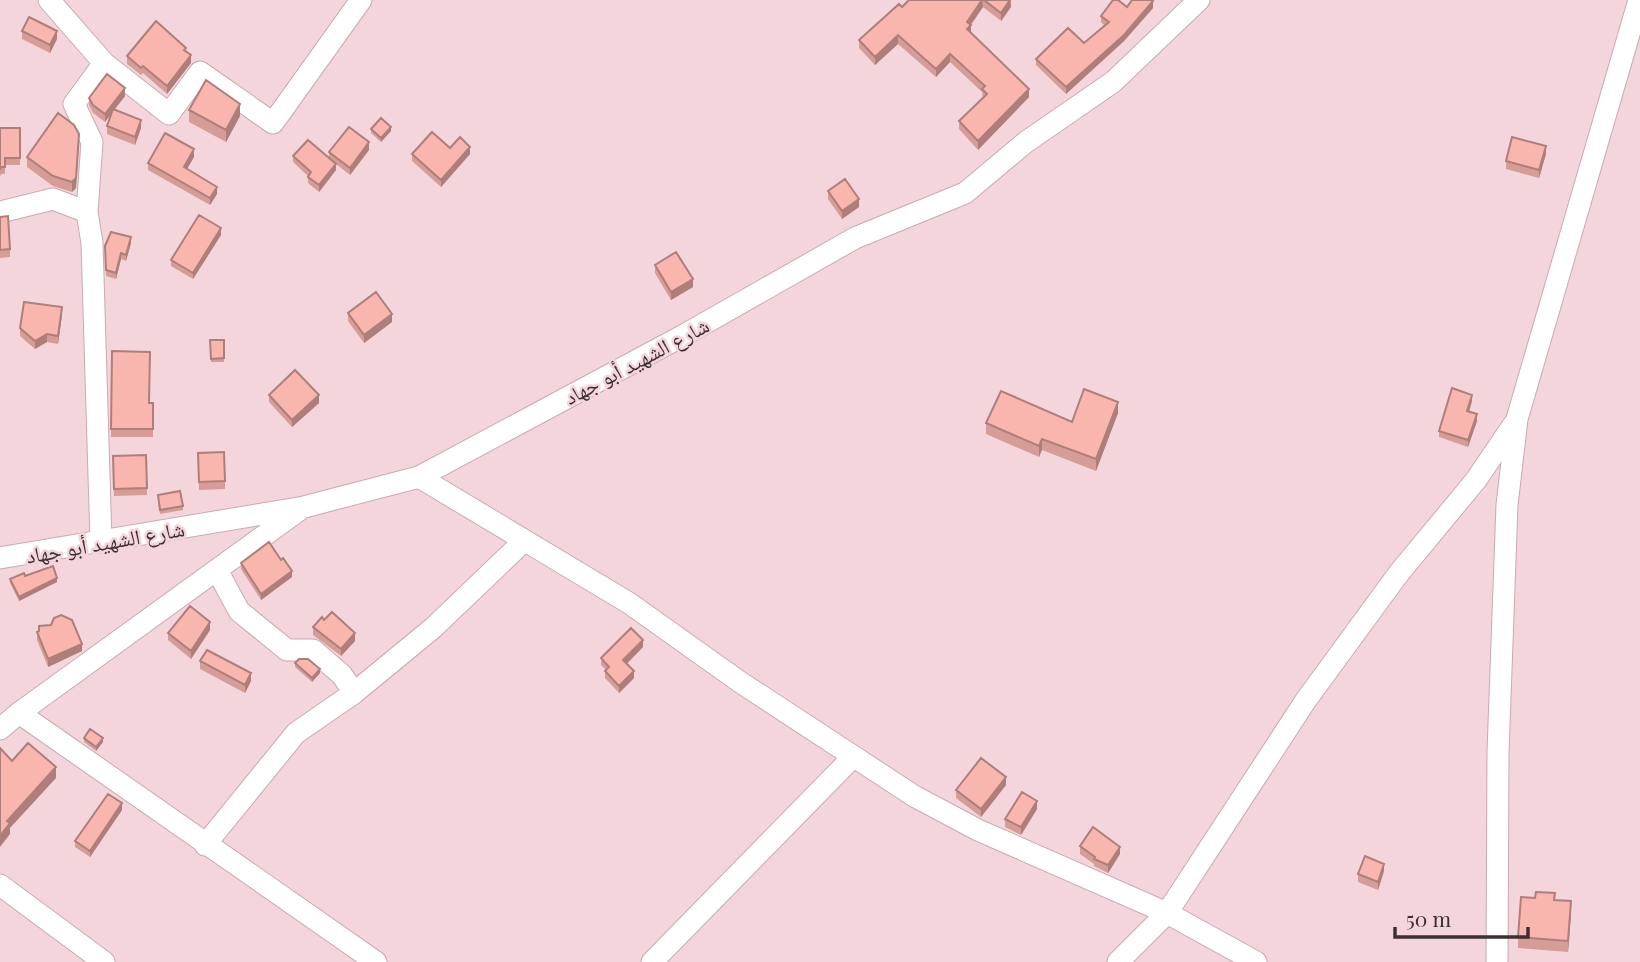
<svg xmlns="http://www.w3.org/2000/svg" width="1640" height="962" viewBox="0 0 1640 962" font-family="'Playfair Display','Noto Naskh Arabic',serif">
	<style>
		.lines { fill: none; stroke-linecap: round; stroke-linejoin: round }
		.minor-casing { stroke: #c9aab2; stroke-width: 23 }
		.minor { stroke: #fff; stroke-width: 21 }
		.wall { fill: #d69d96 }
		.shaded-wall { fill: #ae7f7a }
		.building { fill: #f9b6af; stroke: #ae7f7a; stroke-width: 2 }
		.labels { text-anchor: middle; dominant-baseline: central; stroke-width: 5; stroke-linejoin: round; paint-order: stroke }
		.street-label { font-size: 21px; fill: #3d3034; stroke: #f5d5dc }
	</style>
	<rect width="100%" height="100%" fill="#f5d5dc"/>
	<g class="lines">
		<defs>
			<path id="minor" d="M49,0L104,63L169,114L200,72L273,123L361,0
				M0,212L53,199L87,212
				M419,477L629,603L740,682L914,796L978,830L1167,913L1256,962
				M101,542L92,243L87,212L92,142L74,104L104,63
				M0,558L304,507L419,477L686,334L855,238L965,193L1026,142L1113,82L1199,0
				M354,693L433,628L524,541
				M19,713L376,962
				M0,729L19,713L298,511
				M205,845L296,733L354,693L342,675L313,650H287L239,611L217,570
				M0,885L104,962
				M652,962L853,757
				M1118,962L1167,913L1306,700L1399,573L1476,480L1514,424
				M1497,962L1498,752L1507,505L1517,419L1639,0"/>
		</defs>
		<!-- minor casing -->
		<use href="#minor" class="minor-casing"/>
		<!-- minor -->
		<use href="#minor" class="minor"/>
	</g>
	<!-- wall -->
	<path class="wall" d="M909,0H1011V7L1001,21L983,7L971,25V33L1029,97L978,150L959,129V121L983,98L982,92L950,62L936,77L898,44L875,65L859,48V40L902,7Z
		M1127,7L1153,8L1124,41L1066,94L1036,65V59L1084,43L1105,26L1101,22V16Z
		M22,31L57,39L50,53L22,39Z
		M186,51L191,63L167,94L143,73L141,75L127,64V56Z
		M125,96L114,110L141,128L135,145L107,134V126L112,112L105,122L93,113L89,105V98Z
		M189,110L240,116L226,142L189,122Z
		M0,128H20V165H5V174H2L0,176Z
		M371,129L391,131L381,142L371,133Z
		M79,144L76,188L72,192L53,186L27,167V157Z
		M450,148L470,154L441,187L412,161V154Z
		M369,150L350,175L336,164V170L319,192L308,183V176L293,162V156L329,158V152Z
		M1546,154L1539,178L1506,169V161Z
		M194,157L187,169L217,194L210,205L148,170V163Z
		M828,191L859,207L842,219L828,199Z
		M0,217L10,249V257L0,258Z
		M221,235L193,279L171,266V260Z
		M131,243L126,261L121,259L116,279L106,276L105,246Z
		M655,265L693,287L671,300L655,273Z
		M348,313L392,322L364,343L348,321Z
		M62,315L58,344L47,342L35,349L20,336V328Z
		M210,340H224V362H211Z
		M112,351L150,403H153V437H111Z
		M269,395L319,403L292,427L269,402Z
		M1472,401L1469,412L1477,421L1468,447L1439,437V431Z
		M1118,413L1096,471L1042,450L1039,457L986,434V423L1072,422Z
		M198,453L225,481V489L199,490Z
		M146,455L147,495L114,496L113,456Z
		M158,495L183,506V510L160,514Z
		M281,560L292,577L261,600L241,569V563Z
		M25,576L57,582L19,601L10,583V579Z
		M324,620L355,641L341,656L313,635V627Z
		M210,630L191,659L168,640V633Z
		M37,632L82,651L48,667L37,640Z
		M643,647L627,664L634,678L619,693L605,678V671L606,670L601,665V658Z
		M200,661L251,681L245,693L200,669Z
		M295,663L320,673L312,682L295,667Z
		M84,738L103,742L96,751L84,742Z
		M1006,785L981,817L956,798V790Z
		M1037,809L1021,835L1005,827V819Z
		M122,810L90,857L75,847V841Z
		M1080,846L1120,854L1108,873L1094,866V864L1080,854Z
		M1384,871L1378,890L1358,882V874Z
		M1555,900L1571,913L1568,952L1518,948V937Z"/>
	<!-- shaded-wall -->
	<path class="shaded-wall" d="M982,0L983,7L969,27L971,25V33L967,38V22Z
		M1010,0L1011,7L1001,21V13Z
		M1153,1V8L1124,41L1066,94V87Z
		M57,31V39L50,53V45Z
		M898,35V44L875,65V57Z
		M950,54V62L936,77V69Z
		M191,55V63L167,94V86Z
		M125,88V96L105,122V114Z
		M1029,89V97L978,150V141Z
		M240,104V116L226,142V130Z
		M141,120V128L135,145V137Z
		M391,127V131L381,142V138Z
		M79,134L76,188L72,192V182Z
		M369,142V150L350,175V168Z
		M1546,146V154L1539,178V170Z
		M470,147V154L441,187V180Z
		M194,149V157L184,174V167Z
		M336,164V170L319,192V185Z
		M217,187V194L210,205V198Z
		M859,199V207L842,219V211Z
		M221,228V235L193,279V273Z
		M131,237V243L126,261V255Z
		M121,253V259L116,279V273Z
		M693,279V287L671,300V292Z
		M62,307V315L58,344V336Z
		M392,314V322L364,343V335Z
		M47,334V342L35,349V341Z
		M319,395V403L292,427V420Z
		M1472,395V401L1467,418V411Z
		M1118,402V413L1096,471V459Z
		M1477,414V421L1468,447V440Z
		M1042,439V450L1039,457V446Z
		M292,571V577L261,600V594Z
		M57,578V582L19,601V597Z
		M210,622V630L191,659V651Z
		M355,633V641L341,656V649Z
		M643,640V647L623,667V660Z
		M82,644V651L48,667V659Z
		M320,669V673L312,682V678Z
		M634,671V678L619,693V686Z
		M251,673V681L245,693V685Z
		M103,738V742L96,751V747Z
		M56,767V778L10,828V834L0,847V836L7,821Z
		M1006,777V785L981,817V809Z
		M1037,801V809L1021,835V827Z
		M122,803V810L90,857V851Z
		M1120,847V854L1108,873V865Z
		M1384,864V871L1378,890V882Z
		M1571,901V913L1568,952V941Z"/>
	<!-- building -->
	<path class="building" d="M909,0H982L967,22L971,25L967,29L1029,89L978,141L959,121L987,94L982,89L985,86L950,54L936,69L898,35L875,57L859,40L899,4L902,7Z
		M984,0H1010L1001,13Z
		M1113,0H1118L1127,7L1132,0H1151L1153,1L1124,35L1066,87L1036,59L1068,28L1084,43L1109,22L1101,16Z
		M29,17L57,31L50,45L22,31Z
		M156,21L186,48L184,50L191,55L167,86L143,66L141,68L127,56Z
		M107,74L125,88L105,114L93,105L89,98Z
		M206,80L240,104L226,130L189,110Z
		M113,109L141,120L135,137L107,126Z
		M58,113L74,125L79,134L76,178L72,182L53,176L27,157Z
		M381,118L391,127L381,138L371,129Z
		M349,127L369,142L350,168L329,152Z
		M0,128H20V158H5V167H2L0,169Z
		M432,132L450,148L460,137L470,147L441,180L412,154Z
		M165,133L194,149L184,167L217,187L210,198L148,163Z
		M1512,137L1546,146L1539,170L1506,161Z
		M308,140L336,164L319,185L308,177L311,172L293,156Z
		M845,179L859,199L842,211L828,191Z
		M199,215L221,228L193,273L171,260Z
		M8,216L10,249L0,250V217Z
		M111,232L131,237L126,255L121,253L116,273L106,270L105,246Z
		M676,252L693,279L671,292L655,265Z
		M376,292L392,314L364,335L348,313Z
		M24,302L62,307L58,336L47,334L35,341L20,328Z
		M210,340H224V358L211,359Z
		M112,351L150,352L149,403H153V429H111Z
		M295,370L319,395L292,420L269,395Z
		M1452,388L1472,395L1467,411L1477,414L1468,440L1439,431Z
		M1084,389L1118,402L1096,459L1042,439L1039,446L986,423L1001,391L1072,422Z
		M224,452L225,481L199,482L198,453Z
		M146,455L147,488L114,489L113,456Z
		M180,491L183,506L160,510L158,495Z
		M269,542L281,560L283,558L292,571L261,594L241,563Z
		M53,566L57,578L19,597L10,579L24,573L25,576Z
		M190,606L210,622L191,651L168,633Z
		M332,612L355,633L341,649L313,627L322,617L324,620Z
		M61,615L72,620L82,644L48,659L37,632L39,631V626L51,625L54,618Z
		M631,628L643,640L623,660L634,671L619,686L605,671L609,667L601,658Z
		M207,650L251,673L245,685L200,661Z
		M299,659H308L320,669L312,678L295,663Z
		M90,729L103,738L96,747L84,738Z
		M28,743L56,767L7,821L10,823L0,836V748L12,761Z
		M981,758L1006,777L981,809L956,790Z
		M1022,792L1037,801L1021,827L1005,819Z
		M108,794L122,803L90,851L75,841Z
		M1093,827L1120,847L1108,865L1094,859L1095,857L1080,846Z
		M1365,856L1384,864L1378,882L1358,874Z
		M1536,892L1555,893L1554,900L1571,901L1568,941L1518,937L1521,897L1535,898Z"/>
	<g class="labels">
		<!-- street labels -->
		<g class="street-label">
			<text transform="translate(636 360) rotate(-28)">شارع الشهيد أبو جهاد</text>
			<text transform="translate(105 541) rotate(-10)">شارع الشهيد أبو جهاد</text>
		</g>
	</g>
	<!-- scale -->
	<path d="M1395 927v10h133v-10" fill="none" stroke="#3d3034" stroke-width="3.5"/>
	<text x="1406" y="927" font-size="21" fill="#3d3034" stroke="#f5d5dc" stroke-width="5" paint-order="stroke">50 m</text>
</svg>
